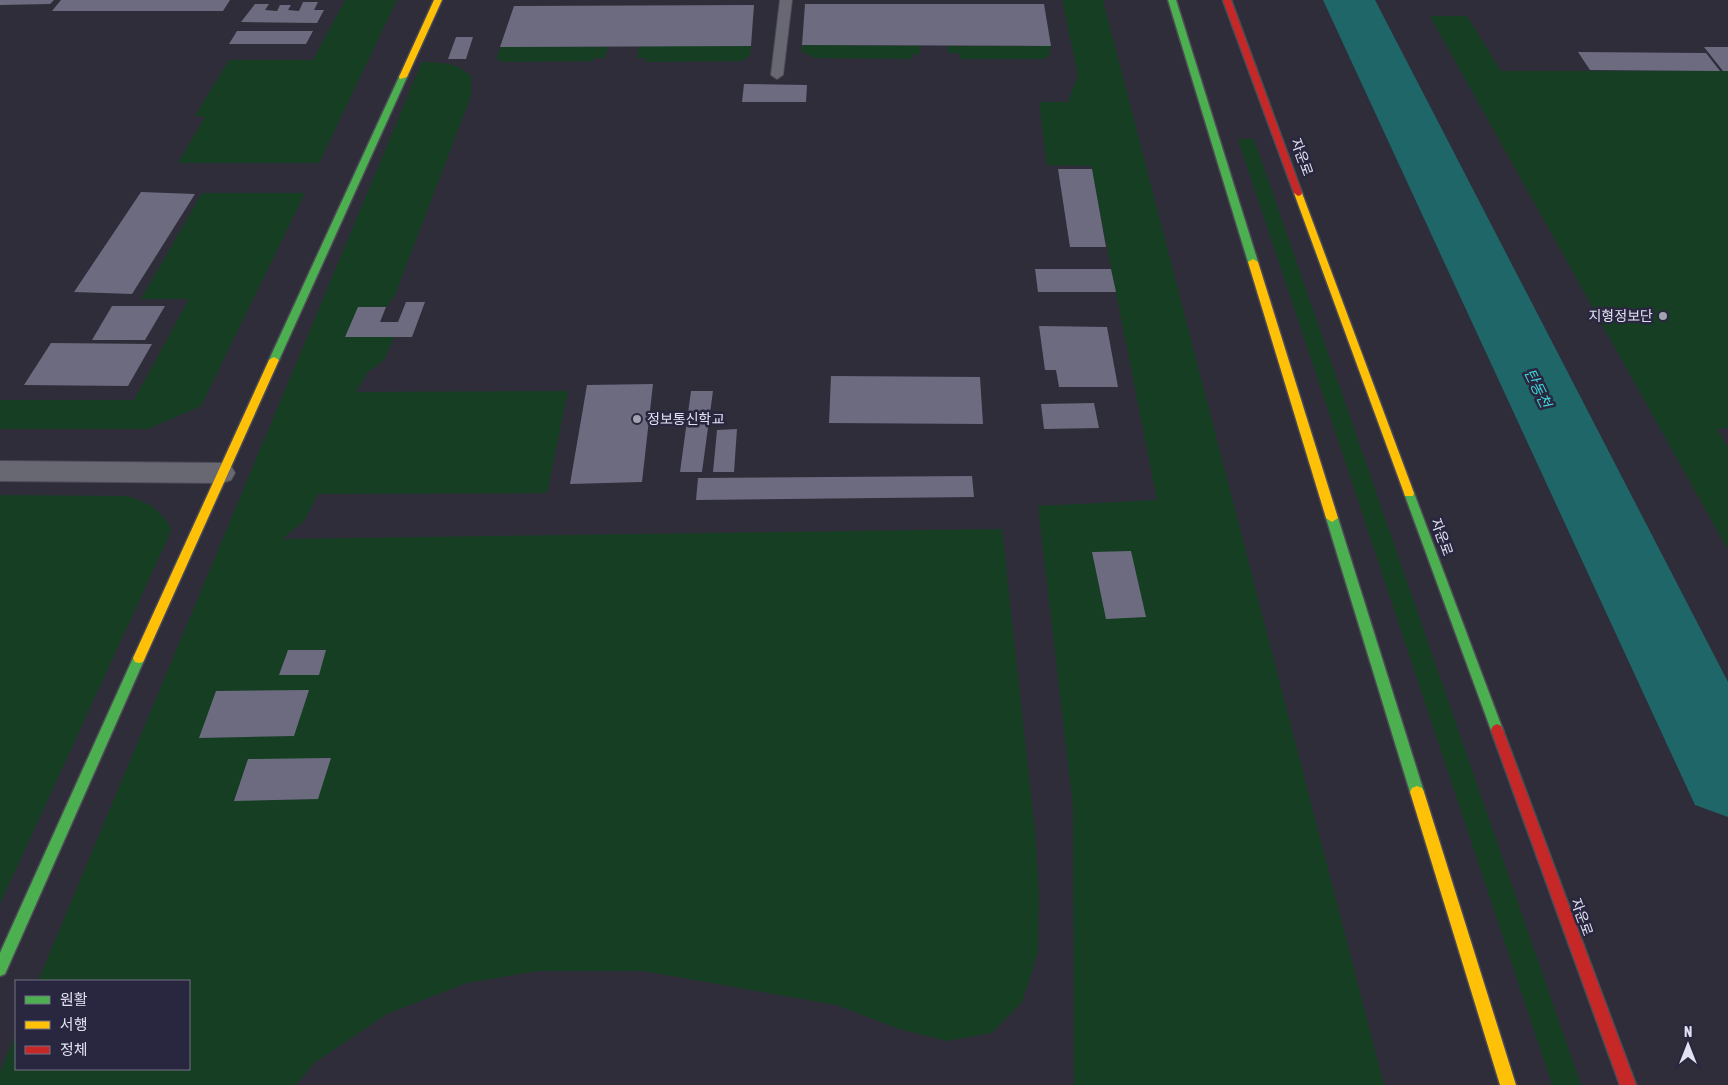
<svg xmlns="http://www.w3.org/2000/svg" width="1728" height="1085" viewBox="0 0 1728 1085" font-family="'Asap Condensed','Noto Sans KR',sans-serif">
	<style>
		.green { fill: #163e23 }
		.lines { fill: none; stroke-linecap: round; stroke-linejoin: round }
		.river { fill: #1f6669; fill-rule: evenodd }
		.building { fill: #6d6b80 }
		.lane-casing { stroke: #4c4b56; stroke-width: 2 }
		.street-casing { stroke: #4c4b56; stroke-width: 2 }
		.fast-casing { stroke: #4c4b56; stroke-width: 3 }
		.slow-casing { stroke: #4c4b56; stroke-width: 3 }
		.jam-casing { stroke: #4c4b56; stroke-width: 3 }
		.lane { fill: #686872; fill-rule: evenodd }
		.street { fill: #686872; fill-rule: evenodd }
		.fast { fill: #4caf50; fill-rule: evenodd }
		.slow { fill: #ffc107; fill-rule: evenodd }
		.jam { fill: #c62828; fill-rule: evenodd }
		.poi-dot { fill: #a2a2b1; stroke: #29273f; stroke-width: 2 }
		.labels { text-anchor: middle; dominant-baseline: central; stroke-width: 5; stroke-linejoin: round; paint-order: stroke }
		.street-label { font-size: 14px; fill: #e1e1f1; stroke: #29273f }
		.poi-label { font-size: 14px; fill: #e1e1f1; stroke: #29273f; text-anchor: end }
		.water-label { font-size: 15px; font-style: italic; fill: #3fd6d9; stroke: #29273f }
	</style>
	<rect width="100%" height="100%" fill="#2e2d39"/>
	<!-- green -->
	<path class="green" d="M345,0H397L319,163H178L205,117L195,116L229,60H313Z
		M1062,0H1103L1384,1085H1074L1073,807L1038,506L1157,500L1091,166L1047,165L1039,102H1068L1078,75Z
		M1430,16H1467L1501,71H1728V428L1717,429L1728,447V550Z
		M802,45L920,46V55L912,54V59L815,58L801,51Z
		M639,46H751L750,55L742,61L645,62L646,58H637Z
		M947,46H1051L1049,56L1043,59H960L959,53H948Z
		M500,47H608L605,58H594L593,61L505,62L499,61L497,58Z
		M422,62C442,63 455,61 471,76V96L395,295L386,307L346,337H394L385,359L368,372L356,392L568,391L547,493L318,494L304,521L282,539L1002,529L1035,831L1039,895L1038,952L1022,1002L992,1033L947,1041L899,1029L836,1005L643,971H537L467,983L387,1014L314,1063L296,1085H0V1072L16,1033V1069H189V981H38Z
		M1238,139H1254L1581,1085H1552Z
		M202,193H305L201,406L148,429H0V400H134L189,299H141Z
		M0,495L126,496C146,501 160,509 171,528L168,538L0,904Z"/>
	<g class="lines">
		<!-- river -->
		<path class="river" d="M1323,0H1375L1728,682V817L1695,805Z"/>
	</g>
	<!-- building -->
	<path class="building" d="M0,0H54L50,4L0,5Z
		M61,0H230L223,11H52Z
		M303,2H318L314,10H324L317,23L241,22L255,4H269L265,10L277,11L280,5H291L288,10L299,11Z
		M805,4H1044L1051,46L802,45Z
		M754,5L751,46L500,47L514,6Z
		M237,31H313L306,44H229Z
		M456,37H473L466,59H448Z
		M1704,47H1728V71H1723Z
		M1578,52L1706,53L1720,71L1590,70Z
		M744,84L807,85L806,102H742Z
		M1058,169H1092L1106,247H1070Z
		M141,192L195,194L132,294L74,292Z
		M1035,269H1111L1116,292H1038Z
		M406,302H425L412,337H345L358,307H386L380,322H398Z
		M112,306H165L145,340H92Z
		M1039,326L1107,327L1118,387H1059L1056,370H1045Z
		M51,343L152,344L128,386L24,385Z
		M831,376L980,377L983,424L829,423Z
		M653,384L642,482L570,484L587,385Z
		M691,391H713L702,472H680Z
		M1094,403L1099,428L1044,429L1041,404Z
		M737,429L734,472H713L717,430Z
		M972,476L974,497L696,500L698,478Z
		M1131,551L1146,617L1106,619L1092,552Z
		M288,650H326L319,675H279Z
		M309,690L294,736L199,738L216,691Z
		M331,758L318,799L234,801L248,759Z"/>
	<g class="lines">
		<defs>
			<path id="lane" d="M780,0H792L783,75L777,79L771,75Z"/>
			<path id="street" d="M0,461L222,463L231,466L235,473L231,480L222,483L0,481Z"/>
			<path id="fast" d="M1168,0H1176L1258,262L1256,264H1250L1248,262Z
				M400,75L407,77L279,360L277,362H271L269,360Z
				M1409,489L1414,493L1503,730L1501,734L1497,736L1493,734L1491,730L1404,493Z
				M1332,514L1338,518L1424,792L1422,796L1417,798L1412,796L1410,792L1326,518Z
				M139,653L143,654L145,658L5,974L0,976V953L133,658L135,654Z"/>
			<path id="slow" d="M434,0H442L407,77L400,79L399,77Z
				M1298,190L1302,193L1414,493L1413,496H1405L1404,493L1294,193Z
				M1253,259L1258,262L1338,518L1332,522L1326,518L1248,262Z
				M274,357L279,360L145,658L143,662L139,663L135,662L133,658L269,360Z
				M1417,786L1422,788L1424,792L1516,1085H1500L1410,792L1412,788Z"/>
			<path id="jam" d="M1223,0H1231L1302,193L1301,195L1298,196L1294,193Z
				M1497,724L1501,726L1503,730L1636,1085H1620L1491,730L1493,726Z"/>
		</defs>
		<!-- lane casing -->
		<use href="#lane" class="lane-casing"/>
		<!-- street casing -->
		<use href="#street" class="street-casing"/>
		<!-- fast casing -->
		<use href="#fast" class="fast-casing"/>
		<!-- slow casing -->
		<use href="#slow" class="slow-casing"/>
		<!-- jam casing -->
		<use href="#jam" class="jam-casing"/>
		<!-- lane -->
		<use href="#lane" class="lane"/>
		<!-- street -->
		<use href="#street" class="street"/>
		<!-- fast -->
		<use href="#fast" class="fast"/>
		<!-- slow -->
		<use href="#slow" class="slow"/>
		<!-- jam -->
		<use href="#jam" class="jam"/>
	</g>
	<!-- markers -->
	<g class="poi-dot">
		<circle cx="1663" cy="316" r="5"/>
		<circle cx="637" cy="419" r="5"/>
	</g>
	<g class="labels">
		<!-- street labels -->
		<g class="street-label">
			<text transform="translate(1302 157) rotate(70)">자운로</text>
			<text transform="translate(1442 537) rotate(70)">자운로</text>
			<text transform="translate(1582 917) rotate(70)">자운로</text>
		</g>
		<!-- poi labels -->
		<g class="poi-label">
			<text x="1653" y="316">지형정보단</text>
			<text x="647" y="419" text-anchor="start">정보통신학교</text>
		</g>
		<!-- water labels -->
		<g class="water-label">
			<text transform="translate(1538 388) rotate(64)">탄동천</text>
		</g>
	</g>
	<!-- legend -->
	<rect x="15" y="980" width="175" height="90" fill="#29273f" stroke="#737186"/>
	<rect x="25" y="996" width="25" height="8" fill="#4caf50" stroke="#737186"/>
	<text x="60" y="1005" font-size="15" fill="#e1e1f1">원활</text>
	<rect x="25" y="1021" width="25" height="8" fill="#ffc107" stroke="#737186"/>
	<text x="60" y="1030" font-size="15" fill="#e1e1f1">서행</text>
	<rect x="25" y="1046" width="25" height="8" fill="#c62828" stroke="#737186"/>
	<text x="60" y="1055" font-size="15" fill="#e1e1f1">정체</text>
	<!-- north arrow -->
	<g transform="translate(1688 1045)" stroke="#29273f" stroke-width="4" paint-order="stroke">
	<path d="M0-4L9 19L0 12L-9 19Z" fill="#e1e1f1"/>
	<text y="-8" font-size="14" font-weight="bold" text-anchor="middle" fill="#e1e1f1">N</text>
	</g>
</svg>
